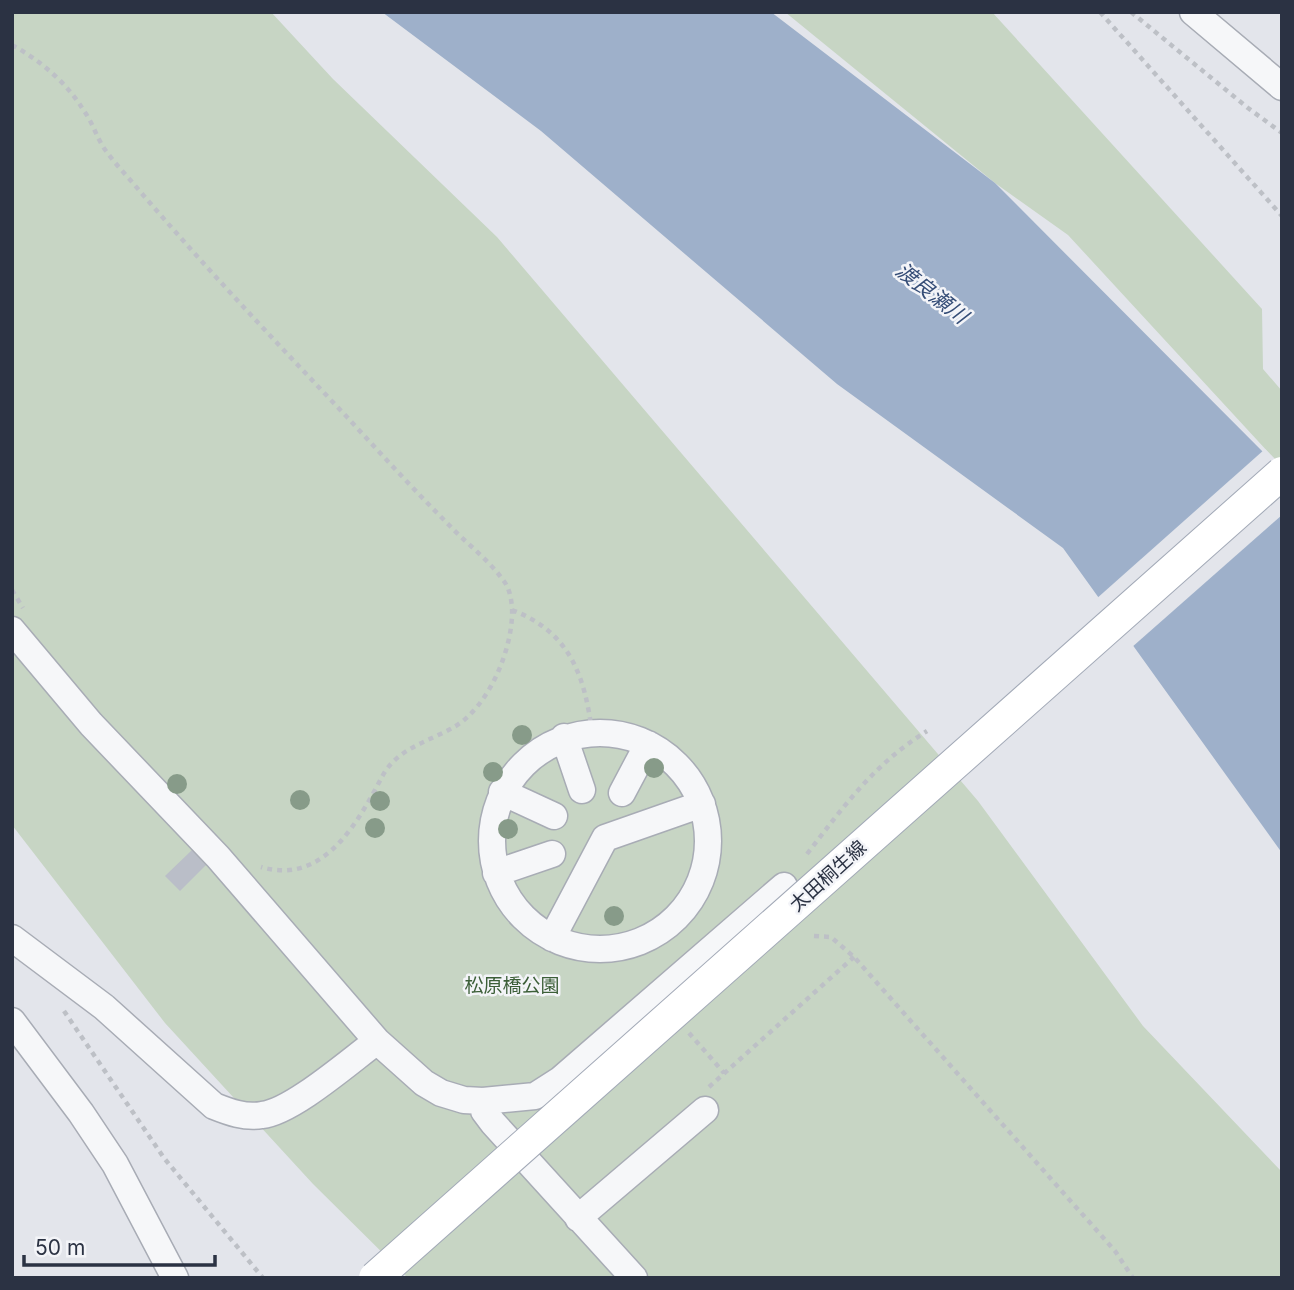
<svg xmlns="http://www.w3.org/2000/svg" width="1294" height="1290" viewBox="0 0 1294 1290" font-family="Inter,'Noto Sans JP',sans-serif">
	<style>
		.green { fill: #c7d5c4 }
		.water { fill: #9eb0ca }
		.pier { fill: #e3e5eb }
		.building { fill: #babec8 }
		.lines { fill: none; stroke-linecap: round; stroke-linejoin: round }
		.minor-casing { stroke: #a8acb5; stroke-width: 29 }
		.path { stroke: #bdc0c6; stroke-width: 4.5; stroke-dasharray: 5 5; stroke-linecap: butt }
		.minor { stroke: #f6f7f9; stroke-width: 26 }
		.major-bridge-casing { stroke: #a2a9b7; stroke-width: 34; stroke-linecap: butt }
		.major-bridge { stroke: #fff; stroke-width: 32 }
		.tree { fill: #879b89 }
		.labels { text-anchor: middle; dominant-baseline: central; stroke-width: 5; stroke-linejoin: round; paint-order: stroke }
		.street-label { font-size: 19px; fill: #2b3243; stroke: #f3f4f8 }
		.park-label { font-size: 19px; fill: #3c5f38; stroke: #f3f4f8 }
		.water-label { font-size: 21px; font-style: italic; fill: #354d77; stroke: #f3f4f8 }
	</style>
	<rect width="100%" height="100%" fill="#e3e5eb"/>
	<!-- green -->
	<path class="green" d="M12,12H271L333,79L497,237L978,801L1143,1026L1282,1172V1278H408L313,1184L165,1023L12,825Z
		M785,12H992L1262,309L1263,369L1282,391V467L1068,235L995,183Z"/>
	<!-- water -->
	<path class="water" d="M382,12H771L995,183L1282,471V853L1063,548L837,384L541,131Z"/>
	<!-- pier -->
	<path class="pier" d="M1265,449L1282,466V515L1131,648L1095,600Z"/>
	<!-- building -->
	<path class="building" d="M192,850L206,865L180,891L165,876Z"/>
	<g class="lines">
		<defs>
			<path id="minor" d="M1193,12L1282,87
				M12,630L91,724L218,857L377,1041L424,1083L441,1093L464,1100L483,1101L535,1096L560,1080L784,886
				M492 841a108 108 0 1 1 216 0a108 108 0 1 1-216 0Z
				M564,737L582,790
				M502,792L554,816
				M622,793L648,744
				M496,873L552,854
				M12,938L104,1007L214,1106C229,1112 245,1118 262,1115C292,1112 351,1060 377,1041
				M552,938L605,838L702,804
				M12,1021L81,1113L115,1164L175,1278
				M483,1101L484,1111L493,1123L634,1278
				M578,1218L705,1110"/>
		</defs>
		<!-- minor casing -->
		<use href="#minor" class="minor-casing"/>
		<!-- path -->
		<path class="path" d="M1100,12L1282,216
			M1131,12L1248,108L1282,133
			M12,45C40,60 68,84 84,111C93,123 97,139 106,151C114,162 123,172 132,182C201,263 274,340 347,417C381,454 415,491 450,526C467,544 489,560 503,580C509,587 511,597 512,607C514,647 489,707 454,727C430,741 398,748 383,775C359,820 325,886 261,867
			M12,590L23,608
			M512,610C570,632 585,676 592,733
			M807,854C844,806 874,764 927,731
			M814,936L831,937L854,957L1115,1251L1133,1278
			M64,1011L164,1158L263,1278
			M689,1033L724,1073
			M709,1087L854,957"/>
		<!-- minor -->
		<use href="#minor" class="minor"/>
		<defs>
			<path id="major-bridge" d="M375,1278L1282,473"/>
		</defs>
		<!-- major-bridge casing -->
		<use href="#major-bridge" class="major-bridge-casing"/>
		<!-- major-bridge -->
		<use href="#major-bridge" class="major-bridge"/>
	</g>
	<!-- trees -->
	<g class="tree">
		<circle cx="522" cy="735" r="10"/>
		<circle cx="654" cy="768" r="10"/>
		<circle cx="493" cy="772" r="10"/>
		<circle cx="177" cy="784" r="10"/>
		<circle cx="300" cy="800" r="10"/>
		<circle cx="380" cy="801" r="10"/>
		<circle cx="375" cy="828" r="10"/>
		<circle cx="508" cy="829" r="10"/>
		<circle cx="614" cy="916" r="10"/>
	</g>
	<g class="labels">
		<!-- street labels -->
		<g class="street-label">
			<text transform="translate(828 876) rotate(-42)">太田桐生線</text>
		</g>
		<!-- park labels -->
		<g class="park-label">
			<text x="512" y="985">松原橋公園</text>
		</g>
		<!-- water labels -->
		<g class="water-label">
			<text transform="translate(932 293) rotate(38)">渡良瀬川</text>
		</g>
	</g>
	<!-- border -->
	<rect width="1294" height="1290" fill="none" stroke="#2b3243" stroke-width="28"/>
	<!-- scale -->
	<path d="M24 1255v10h191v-10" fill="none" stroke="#2b3243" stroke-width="3.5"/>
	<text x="35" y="1255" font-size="21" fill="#2b3243" stroke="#f3f4f8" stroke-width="5" paint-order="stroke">50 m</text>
</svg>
